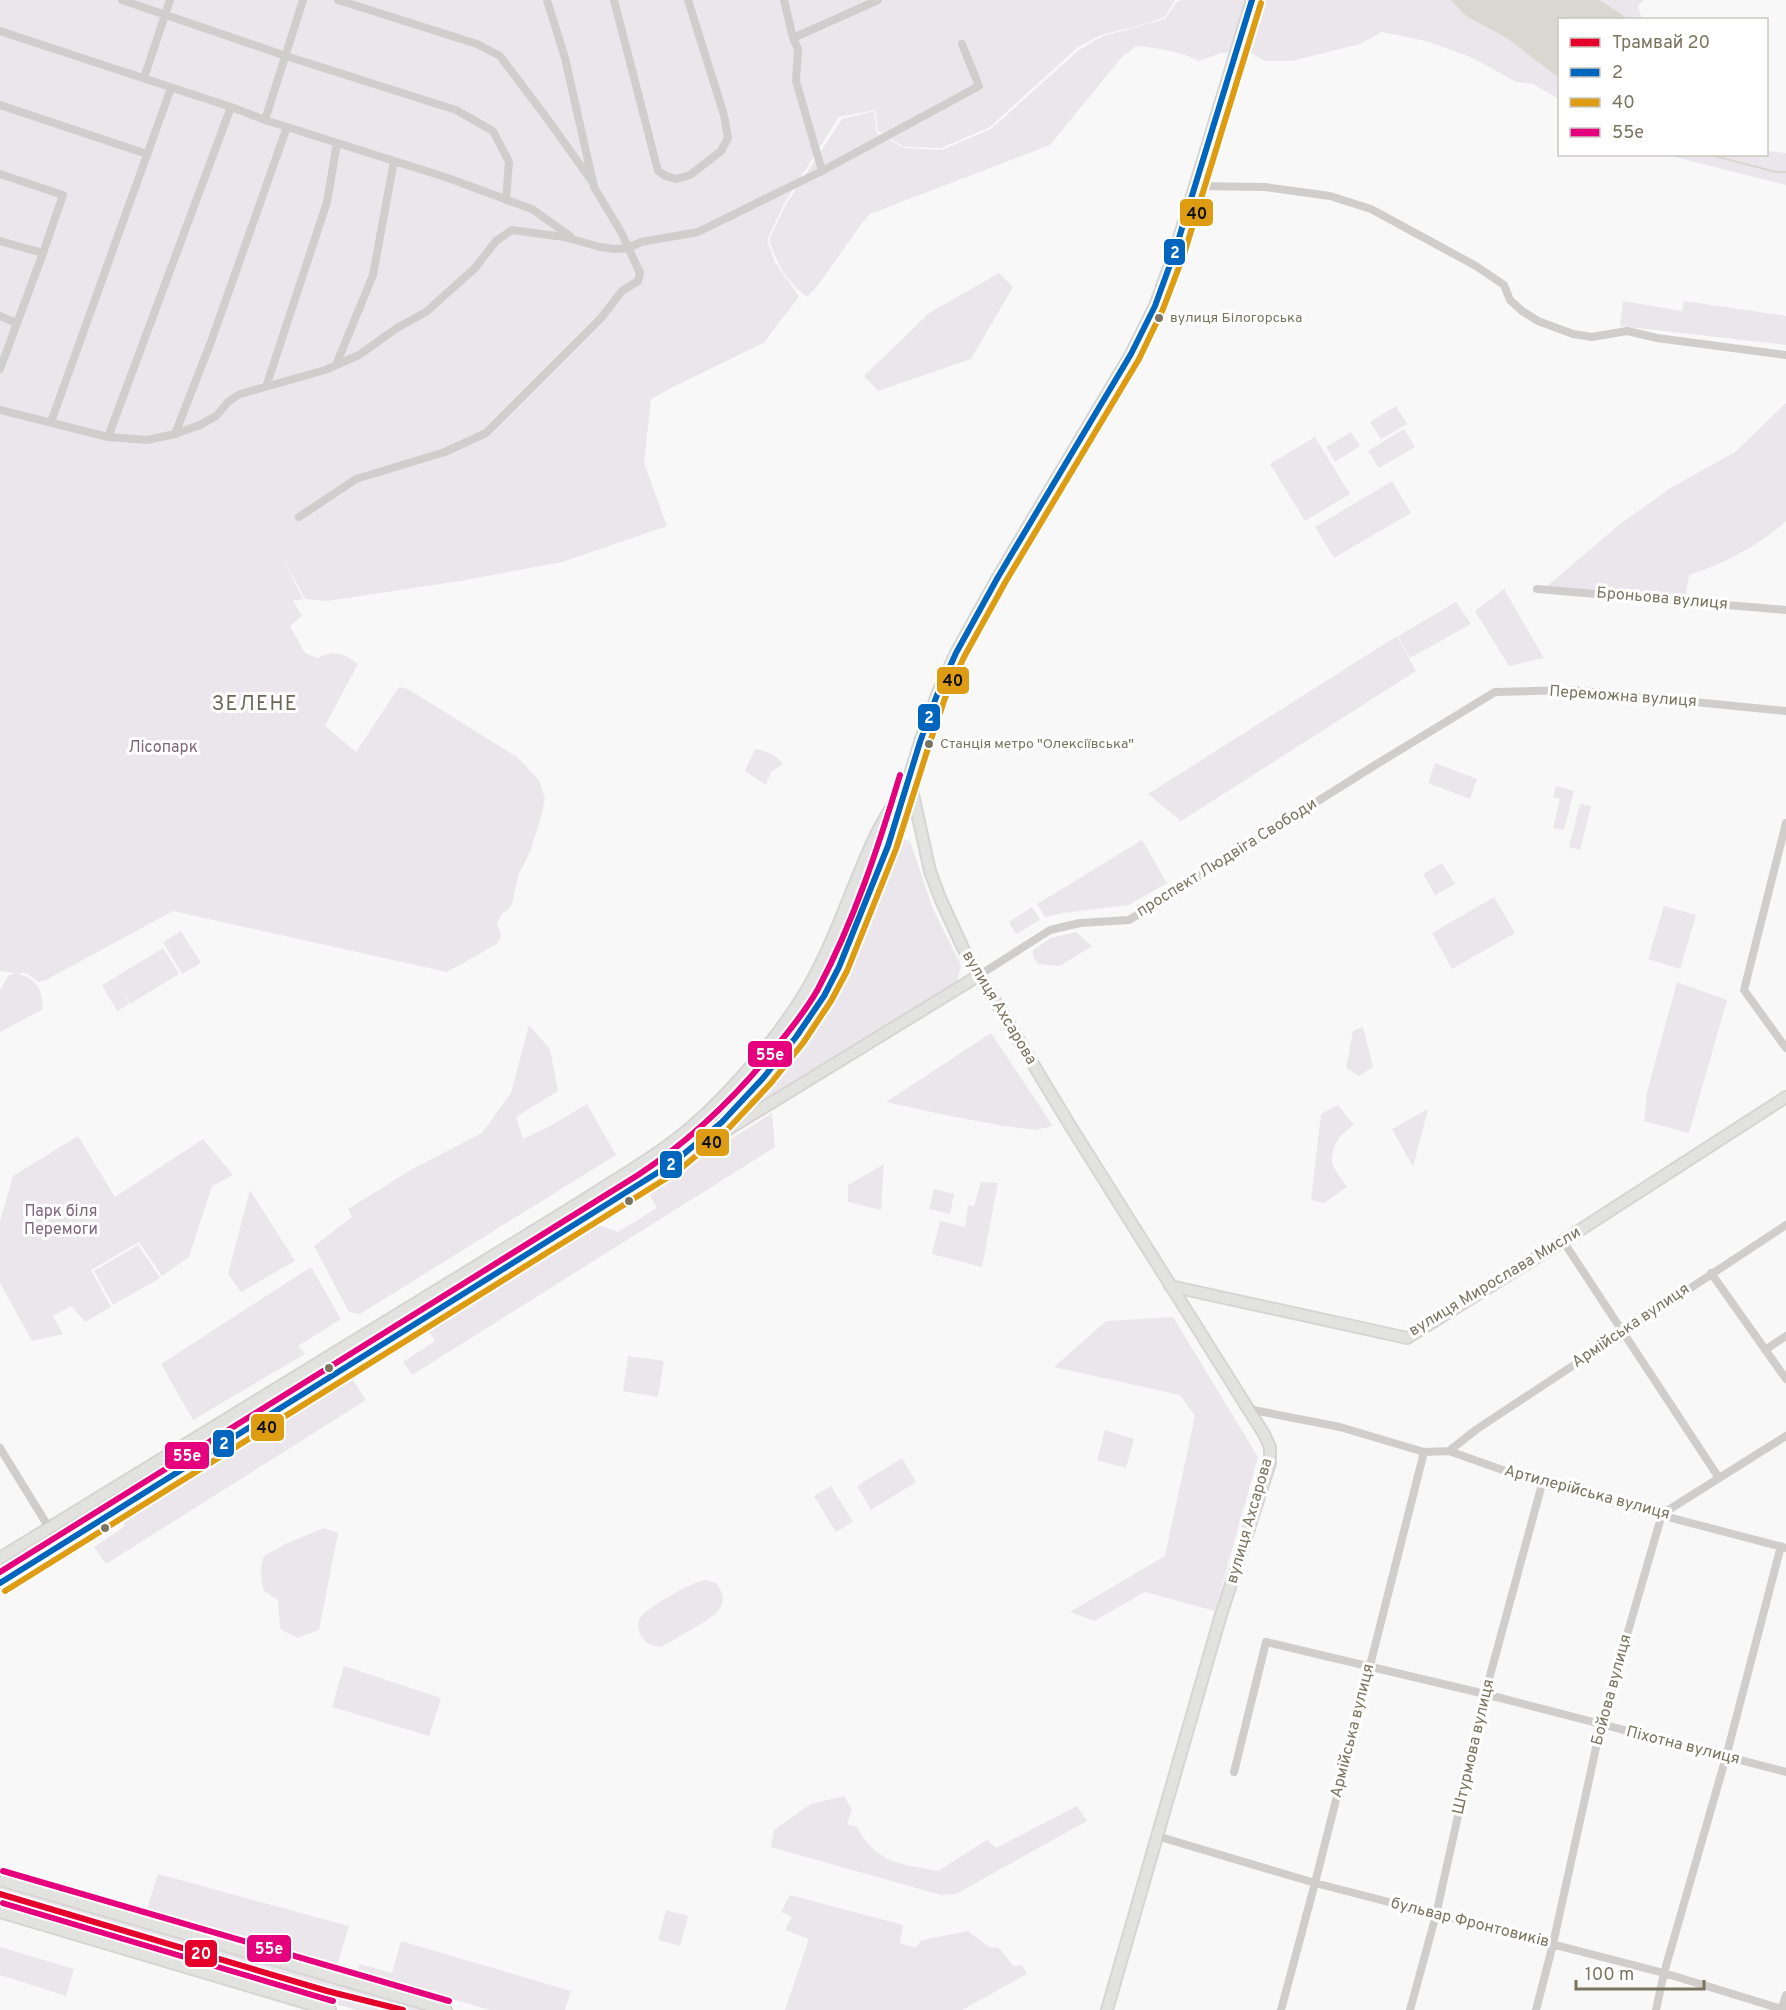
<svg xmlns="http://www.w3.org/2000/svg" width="1786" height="2010" viewBox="0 0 1786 2010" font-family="Overpass,sans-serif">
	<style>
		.green { fill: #ebe6eb }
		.water { fill: #dad6d0 }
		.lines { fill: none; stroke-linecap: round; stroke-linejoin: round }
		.stream { stroke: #dad6d0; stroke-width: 2 }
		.secondary-casing { stroke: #d6d5d4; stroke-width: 14 }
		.street { stroke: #cfcecd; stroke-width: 8 }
		.secondary { stroke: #e2e2e0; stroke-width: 10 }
		.bus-1-casing { stroke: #fff; stroke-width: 10 }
		.bus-2-casing { stroke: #fff; stroke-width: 10 }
		.bus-3-casing { stroke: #fff; stroke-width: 10 }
		.bus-1 { stroke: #0065bd; stroke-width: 6 }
		.bus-2 { stroke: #de9c13; stroke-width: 6 }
		.bus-3 { stroke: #e5007d; stroke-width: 6 }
		.tram-1-casing { stroke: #fff; stroke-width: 10 }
		.tram-1 { stroke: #e4002b; stroke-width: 6 }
		.bus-dot { fill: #7b7560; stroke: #fff; stroke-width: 2 }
		.labels { text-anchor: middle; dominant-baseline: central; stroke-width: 6; stroke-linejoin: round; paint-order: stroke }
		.bus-label { font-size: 14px; fill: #7b7560; stroke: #fff; text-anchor: start }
		.street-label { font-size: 16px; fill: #7b7560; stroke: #fff }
		.park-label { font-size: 16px; fill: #7f687c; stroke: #fff }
		.quarter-label { font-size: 20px; letter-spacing: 1.5px; fill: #6d6757; stroke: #fff }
		.line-badge { stroke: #fff; stroke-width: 2 }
		.badge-label { font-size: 16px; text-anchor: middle; font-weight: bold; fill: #fff }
		.pale-badge-label { font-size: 16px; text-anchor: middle; font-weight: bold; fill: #111 }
	</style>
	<rect width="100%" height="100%" fill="#f8f8f8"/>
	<!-- green -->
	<path class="green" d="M0,0H1175L1165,17L1148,23L1101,35L1078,47L990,127L941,148L904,147L878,131L875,110L839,117L785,202L767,240L775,262L799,296C789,312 775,325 765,342L671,388L651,399L644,463L667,526L562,562L460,581L327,601L305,599L280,553L303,599L293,601L302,616L290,626L305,653L317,658C337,650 341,652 358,664L325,726L356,752L399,687L408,689L517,757L539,780L545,799L540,820L530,852L518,876L512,904L508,910L502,913L497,924L501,936L497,944L447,972L173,911L46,980L38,982L27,973H18C37,981 42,987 43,1009L0,1032V990L8,976L15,973L0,971Z
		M1182,0H1644L1638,6L1642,19L1560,20L1559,99L1533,84L1516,82L1473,58L1426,41L1382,32L1360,44L1292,61H1265L1246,50L1221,53L1199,61C1180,51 1157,48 1136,46L1121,58L1050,145L870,214L862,223L819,284L807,297C787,282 777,264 769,240L786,204L842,119L874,111L877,133L904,148L942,150L991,129L1079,50L1103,36L1165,19L1177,2Z
		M1767,151L1786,153V185L1667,155L1766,154Z
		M999,273L1013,287L971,359L878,391L864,376L929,313Z
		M1623,301L1682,311L1684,301L1786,316V345L1620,326Z
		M1786,403V521C1757,547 1725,563 1689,575L1686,594L1546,587L1619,525L1672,487L1735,452Z
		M1396,406L1407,424L1381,439L1370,422Z
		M1404,429L1415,447L1379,468L1368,451Z
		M1351,432L1360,446L1335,462L1326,447Z
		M1315,437L1350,494L1305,521L1270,464Z
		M1392,481L1411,513L1334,558L1315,527Z
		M1504,589L1544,658L1509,666L1475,611Z
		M1456,602L1471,624L1410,658L1398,636Z
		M1397,636L1416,671L1181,821L1148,794Z
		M755,749C765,750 778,756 783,764L771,772L766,785L745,771Z
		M1435,763L1477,779L1470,799L1428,783Z
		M1556,786L1574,791L1564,830L1553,828L1560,799L1553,797Z
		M1580,804L1591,806L1580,850L1569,847Z
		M901,839L910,841L933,909L961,965L958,979L951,986L805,1077L771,1097L762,1099L760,1094L762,1090L789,1057L836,988L868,914L894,848L897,841Z
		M1142,840L1167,883L1129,905L1063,913L1045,917L1037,904Z
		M1442,863L1455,884L1435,895L1423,874Z
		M1494,897L1515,933L1452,969L1432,933Z
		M1664,906L1696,915L1680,969L1648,959Z
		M1032,907L1040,920L1016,934L1009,922Z
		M181,931L201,963L182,974L163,942Z
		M1076,932L1092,946L1060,966L1038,964L1033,957V950L1051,938Z
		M163,948L179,974L130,1004L114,978L129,1004L117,1011L102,985Z
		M1677,982L1727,1000L1689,1133L1644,1121L1647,1092Z
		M529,1025L550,1049L558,1091L516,1117L523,1139L552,1125L587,1104L616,1155L360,1314L349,1312L314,1246L352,1217L348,1209L414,1168L482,1133L511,1093Z
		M1363,1027L1373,1067L1359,1076L1346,1068L1353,1031Z
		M991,1033L1053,1126L1035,1130L1004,1126L945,1115L886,1102Z
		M1338,1105L1354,1125C1341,1133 1331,1145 1332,1161C1333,1169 1342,1180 1347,1187L1324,1203L1311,1200L1321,1114Z
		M1428,1109L1413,1167L1392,1129Z
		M772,1113L775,1147L412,1375L403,1362L435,1341L427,1328L596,1224L618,1232L657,1208L648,1192Z
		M78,1136L115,1197L203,1139L233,1175L212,1186L189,1257L162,1276L139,1242L91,1270L111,1307L85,1322L71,1306L53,1316L63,1334L32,1341L0,1283V1222L13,1176Z
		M884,1164L881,1210L848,1202V1185Z
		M981,1182L998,1183L982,1267L932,1254L940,1221L965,1227L968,1205L974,1206Z
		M934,1189L954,1194L950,1214L929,1209Z
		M250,1190L295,1261L241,1292L228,1274Z
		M138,1245L160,1278L113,1305L94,1271Z
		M311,1267L341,1319L298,1346L305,1354L193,1420L161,1364Z
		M1173,1317L1258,1457L1215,1611L1145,1592L1094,1621L1070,1612L1165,1556L1195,1416L1180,1395L1054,1367L1106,1321Z
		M628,1356L664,1361L658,1397L623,1391Z
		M349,1374L366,1400L106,1564L94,1547L124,1527L125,1519Z
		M1105,1430L1134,1439L1126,1468L1097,1460Z
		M902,1458L916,1482L871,1510L857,1486Z
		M831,1486L853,1522L836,1532L814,1496Z
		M324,1528L338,1533L319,1630L297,1638L280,1629L278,1600L264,1591C260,1578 259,1569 264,1556L285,1544Z
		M705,1580L716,1583C736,1608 707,1620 689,1631C679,1636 670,1643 660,1647C652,1646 645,1643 641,1636C638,1630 637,1623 640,1618C646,1608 693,1581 705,1580Z
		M344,1666L441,1698L429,1736L332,1707Z
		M844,1796L852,1810L847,1824L857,1827C876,1864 902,1864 938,1871L987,1840L996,1848L1077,1806L1087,1821L956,1894L941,1895L771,1847L774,1830L811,1804Z
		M158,1874L349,1926L336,1969L146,1912Z
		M0,1885L427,2010H357L314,1998L0,1905Z
		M790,1895L903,1925L900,1943L915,1948L922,1940L968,1931L989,1947L999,1948L1013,1966L1022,1965L1027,1974L962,2010H785L809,1939L785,1930L792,1917L781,1912Z
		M666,1910L688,1916L680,1946L658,1940Z
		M401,1941L571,1991L565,2010H490L357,1971L360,1964L392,1973Z
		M0,1947L74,1969L66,1996L0,1975Z"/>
	<!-- water -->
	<path class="water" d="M1451,0H1599L1623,15L1626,19L1560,20L1559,78L1507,38L1466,16Z"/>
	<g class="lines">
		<!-- stream -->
		<path class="stream" d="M1707,154L1776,172H1786"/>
		<defs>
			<path id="secondary" d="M910,781L930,871L940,898L963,948L1071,1127L1264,1434L1270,1447V1463L1220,1618L1107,2010
				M704,1144L978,976
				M1170,1286L1407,1338L1563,1241L1786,1097
				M0,1558L584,1200C615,1180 646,1162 675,1140C722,1104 779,1038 809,986C835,940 851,889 873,841C880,824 891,809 900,793
				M0,1583L673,1163L722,1122L764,1077L796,1037L824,996L839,967L888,846L920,742L937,695L956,653L998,577L1131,354L1155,306L1175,251L1252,0
				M0,1880L446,2010
				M0,1912L330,2010"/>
		</defs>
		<!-- secondary casing -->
		<use href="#secondary" class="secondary-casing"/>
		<!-- street -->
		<path class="street" d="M122,0L286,56L456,110L493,131L509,162L506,200
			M338,0L477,44L500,56L546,117L591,180
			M614,0L658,171L666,176L676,179L690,175L721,151L728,138L724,115L688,0
			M784,0L793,38L798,49L796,81L822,171
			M0,31L231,107L265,120L448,178L532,209L570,236
			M793,38L878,0
			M144,78L170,0
			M0,105L147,154
			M265,120L303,0
			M0,174L63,195L43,253
			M1194,186L1265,187L1330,196L1371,209L1476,266L1504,285L1510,300L1522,311L1538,321L1573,334L1592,337L1627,331L1657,338L1786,355
			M0,241L43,253L0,369
			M0,316L16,323
			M336,365L373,275L394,161
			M266,387L327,202L337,143
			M0,410L108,437L147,440L175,434L200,425L216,416L229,401L240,394L325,370L359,355L397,328L426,312L475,268L496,241L512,230L564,237L600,247L615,249L628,248L641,242L698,232L822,171L979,86L962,44
			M51,422L171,88
			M175,434L212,339L287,127
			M108,437L231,107
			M299,517L356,479L445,452L486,433L601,318L622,291L638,281L640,273L621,232L594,187L565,58L547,0
			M1537,589L1786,610
			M1786,823L1744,990L1786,1048
			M978,976L1050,930L1080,923L1129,920L1372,767L1495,692L1572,690L1786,711
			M1563,1241L1719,1478
			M1711,1273L1786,1379
			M1765,1350L1786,1336
			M1248,1409L1340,1427L1424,1452L1449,1451L1542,1484L1786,1548
			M0,1448L59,1544
			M1449,1451L1477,1429L1786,1225
			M1234,1772L1266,1642L1485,1694L1786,1772
			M1157,1836L1315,1883L1664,1973L1785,2010
			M1782,2008L1786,1995
			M1281,2010L1315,1883L1424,1452
			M1410,2010L1436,1915L1485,1694L1542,1484
			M1536,2010L1553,1944L1601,1725L1662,1514L1786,1436
			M1656,2010L1664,1973L1726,1757L1781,1546"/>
		<!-- secondary -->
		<use href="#secondary" class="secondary"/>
		<defs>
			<path id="bus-1" d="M0,1583L673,1163L722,1122L764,1077L796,1037L824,996L839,967L888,846L920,742L937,695L956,653L998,577L1131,354L1155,306L1175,251L1252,0"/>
			<path id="bus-2" d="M5,1591L678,1171L728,1129L771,1083L803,1043L831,1001L847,971L896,849L929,745L945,698L964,657L1006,581L1139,359L1163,309L1184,254L1261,3"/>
			<path id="bus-3" d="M0,1572L638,1175C691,1140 735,1098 775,1048C791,1029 806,1010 818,989C854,921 878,848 900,775
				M3,1871L449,2001
				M3,1903L333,2001"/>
		</defs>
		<!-- bus-1 casing -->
		<use href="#bus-1" class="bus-1-casing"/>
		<!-- bus-2 casing -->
		<use href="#bus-2" class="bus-2-casing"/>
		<!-- bus-3 casing -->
		<use href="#bus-3" class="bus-3-casing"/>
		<!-- bus-1 -->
		<use href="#bus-1" class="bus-1"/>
		<!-- bus-2 -->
		<use href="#bus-2" class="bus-2"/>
		<!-- bus-3 -->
		<use href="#bus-3" class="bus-3"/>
		<defs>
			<path id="tram-1" d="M0,1894L327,1991L403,2010"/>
		</defs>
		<!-- tram-1 casing -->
		<use href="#tram-1" class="tram-1-casing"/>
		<!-- tram-1 -->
		<use href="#tram-1" class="tram-1"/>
	</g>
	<!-- markers -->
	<g class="bus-dot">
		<circle cx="1159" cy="318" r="5"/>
		<circle cx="929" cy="744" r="5"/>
		<circle cx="629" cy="1201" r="5"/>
		<circle cx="329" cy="1368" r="5"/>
		<circle cx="105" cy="1528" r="5"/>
	</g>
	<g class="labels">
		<!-- bus labels -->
		<g class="bus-label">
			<text x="1170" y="318">вулиця Білогорська</text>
			<text x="940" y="744">Станція метро "Олексіївська"</text>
		</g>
		<!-- street labels -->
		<g class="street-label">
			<text transform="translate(1662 599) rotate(5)">Броньова вулиця</text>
			<text transform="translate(1623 697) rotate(4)">Переможна вулиця</text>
			<text transform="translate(1227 858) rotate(-32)">проспект Людвіга Свободи</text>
			<text transform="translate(999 1008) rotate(59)">вулиця Ахсарова</text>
			<text transform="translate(1495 1282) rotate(-31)">вулиця Мирослава Мисли</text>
			<text transform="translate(1631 1326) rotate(-34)">Армійська вулиця</text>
			<text transform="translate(1587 1493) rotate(15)">Артилерійська вулиця</text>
			<text transform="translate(1250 1521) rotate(-74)">вулиця Ахсарова</text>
			<text transform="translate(1612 1690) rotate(-75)">Бойова вулиця</text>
			<text transform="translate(1353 1731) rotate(-76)">Армійська вулиця</text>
			<text transform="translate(1683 1746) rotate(14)">Піхотна вулиця</text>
			<text transform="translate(1474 1747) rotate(-77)">Штурмова вулиця</text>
			<text transform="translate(1470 1923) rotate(14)">бульвар Фронтовиків</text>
		</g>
		<!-- park labels -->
		<g class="park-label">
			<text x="163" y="748">Лісопарк</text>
			<text x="61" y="1212">Парк біля<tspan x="61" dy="18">Перемоги</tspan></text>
		</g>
		<!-- quarter labels -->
		<g class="quarter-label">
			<text x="255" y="705">ЗЕЛЕНЕ</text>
		</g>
	</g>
	<g class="line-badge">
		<rect x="1179" y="198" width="35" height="29" rx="6" fill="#de9c13"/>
		<rect x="1163" y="238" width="23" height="28" rx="6" fill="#0065bd"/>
		<rect x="936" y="666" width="34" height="29" rx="6" fill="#de9c13"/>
		<rect x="917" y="703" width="24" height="29" rx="6" fill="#0065bd"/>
		<rect x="747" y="1040" width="46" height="28" rx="6" fill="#e5007d"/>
		<rect x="695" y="1128" width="35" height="29" rx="6" fill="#de9c13"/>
		<rect x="659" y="1150" width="24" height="29" rx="6" fill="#0065bd"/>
		<rect x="250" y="1413" width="35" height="29" rx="6" fill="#de9c13"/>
		<rect x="212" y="1429" width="23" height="29" rx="6" fill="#0065bd"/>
		<rect x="164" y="1441" width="46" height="29" rx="6" fill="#e5007d"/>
		<rect x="246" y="1934" width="46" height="29" rx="6" fill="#e5007d"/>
		<rect x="184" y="1939" width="34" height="29" rx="6" fill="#e4002b"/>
	</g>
	<g class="badge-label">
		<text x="1175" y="258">2</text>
		<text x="929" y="723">2</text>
		<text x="770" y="1060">55е</text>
		<text x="671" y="1170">2</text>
		<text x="224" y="1449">2</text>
		<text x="187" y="1461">55е</text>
		<text x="269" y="1954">55е</text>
		<text x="201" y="1959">20</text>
	</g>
	<g class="pale-badge-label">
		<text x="1197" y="219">40</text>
		<text x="953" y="686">40</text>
		<text x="712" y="1148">40</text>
		<text x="267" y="1433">40</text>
	</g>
	<!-- legend -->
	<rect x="1558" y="18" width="210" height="138" fill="#ffffff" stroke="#cac8bf" stroke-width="1.5"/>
	<rect x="1570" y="38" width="30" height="9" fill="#e4002b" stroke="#cac8bf" stroke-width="1.5"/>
	<text x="1612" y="48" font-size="18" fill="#7b7560">Трамвай 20</text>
	<rect x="1570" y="68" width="30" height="9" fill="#0065bd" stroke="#cac8bf" stroke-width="1.5"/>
	<text x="1612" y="78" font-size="18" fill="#7b7560">2</text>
	<rect x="1570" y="98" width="30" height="9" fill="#de9c13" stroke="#cac8bf" stroke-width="1.5"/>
	<text x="1612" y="108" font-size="18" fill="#7b7560">40</text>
	<rect x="1570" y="128" width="30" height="9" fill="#e5007d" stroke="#cac8bf" stroke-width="1.5"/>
	<text x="1612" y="138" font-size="18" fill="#7b7560">55е</text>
	<!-- scale -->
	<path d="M1576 1980v9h128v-9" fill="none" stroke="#7b7560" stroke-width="3"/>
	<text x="1585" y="1980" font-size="18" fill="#7b7560" stroke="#ffffff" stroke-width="4.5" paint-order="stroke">100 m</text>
</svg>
